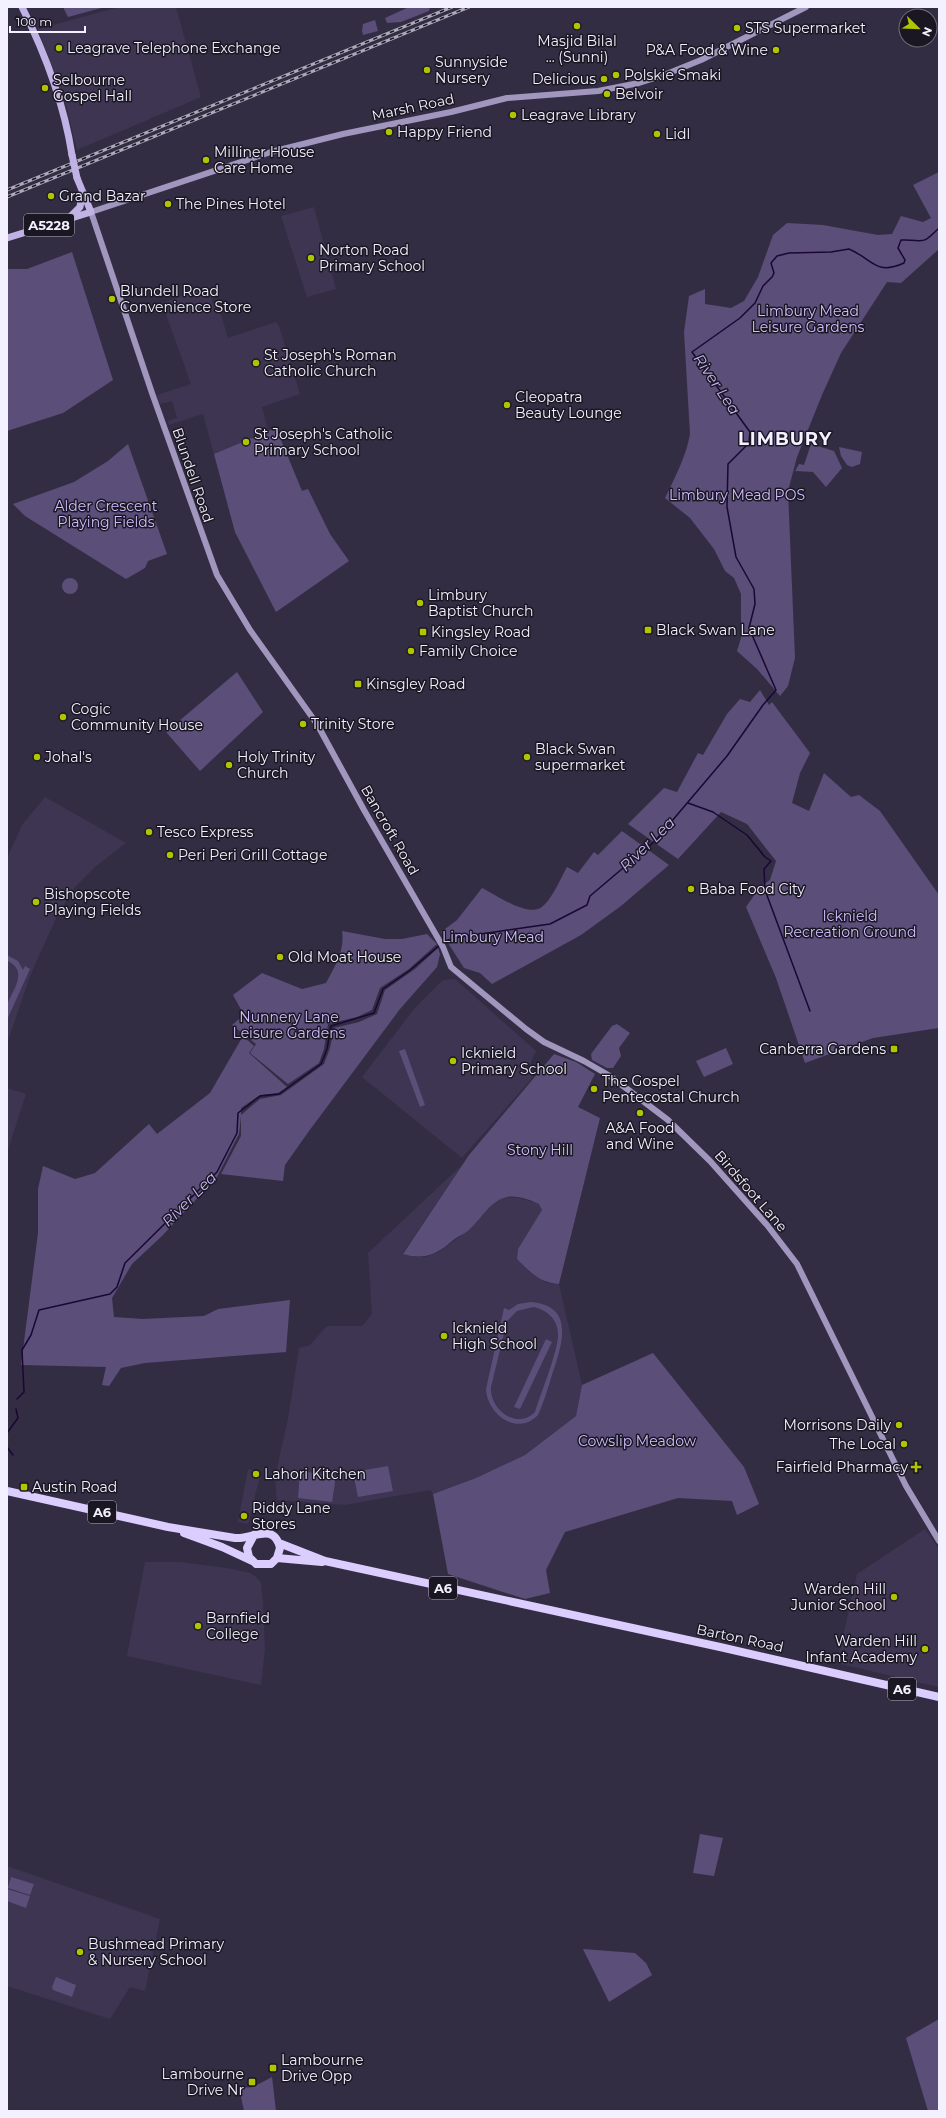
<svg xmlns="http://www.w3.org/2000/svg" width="946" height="2118" viewBox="0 0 946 2118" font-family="Montserrat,sans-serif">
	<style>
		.built { fill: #3d3552 }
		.green { fill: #5b4e79; fill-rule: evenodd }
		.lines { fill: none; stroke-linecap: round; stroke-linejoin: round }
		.stream { stroke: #1a0735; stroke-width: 1.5 }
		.secondary { stroke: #a197be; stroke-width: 6 }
		.primary { stroke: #c0b2e5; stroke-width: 7 }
		.highway { stroke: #dbceff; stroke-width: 8 }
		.rail-casing { stroke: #ada9bb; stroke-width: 3 }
		.rail { stroke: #1a1722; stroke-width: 1.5; stroke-dasharray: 4.5; stroke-linecap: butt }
		.primary-bridge { stroke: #c0b2e5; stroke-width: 7 }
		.poi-dot { fill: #b0c500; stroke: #1a1722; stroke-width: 1.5 }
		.labels { text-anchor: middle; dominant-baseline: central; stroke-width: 3; stroke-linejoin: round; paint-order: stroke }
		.shield { fill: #1a1722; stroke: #b2afbd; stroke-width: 1 }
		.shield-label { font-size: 13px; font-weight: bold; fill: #f3f0ff }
		.poi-label { font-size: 14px; fill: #f3f0ff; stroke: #1a1722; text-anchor: start }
		.street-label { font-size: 14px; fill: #f3f0ff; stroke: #1a1722 }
		.park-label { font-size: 14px; fill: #d0beff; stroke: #1a1722 }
		.water-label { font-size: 15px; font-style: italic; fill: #c6b4f5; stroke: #1a1722 }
		.district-label { font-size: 18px; font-weight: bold; letter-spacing: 1px; fill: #f3f0ff; stroke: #1a1722 }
	</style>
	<rect width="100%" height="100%" fill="#332d44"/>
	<!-- built -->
	<path class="built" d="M119,7H176L201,97L77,150L66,105L38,29Z
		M314,207L336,289L307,297L281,216Z
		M208,287L214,306L218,305L228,338L276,322L279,326L300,394L262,407L268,430L276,428L302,491L308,489L330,534L349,561L276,612L235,532L203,414L169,425L168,421L177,418L172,401L160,404L157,395L191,384L162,303Z
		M45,797L126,843L96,866L74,888L57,916L30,976L7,1044V858L22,825Z
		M455,979L536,1051L527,1071L533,1077L462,1158L362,1077L414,1009L443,980Z
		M7,1088L26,1094L7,1153Z
		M463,1164L403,1253L414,1257H425L439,1252L462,1235L492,1205L501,1199L508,1197L519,1198L540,1204L542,1210L538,1218L518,1249L524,1266L532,1273L547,1283L559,1284L582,1385L576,1416L525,1455L476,1478L433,1494L430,1490L345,1505L277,1500L275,1477L288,1419L299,1348L310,1345L327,1326H362L372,1314L368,1253Z
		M248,1469L261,1472L248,1524L238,1522Z
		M925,1529L939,1549L938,1687L837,1663L857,1574Z
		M145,1562H180L227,1568L250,1573L255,1576L261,1583L263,1602L265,1650L261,1685L127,1656Z
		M7,1866L160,1919L145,1991L130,1987L110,2019L7,1986Z"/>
	<!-- green -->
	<path class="green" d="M63,7H105L68,17Z
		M409,7H430L429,11L401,22L387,23L385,18Z
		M375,20L378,31L363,35L362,31L363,24Z
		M939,172V249L901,283L887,282L841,353L822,395L797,457L788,491L795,658L788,686L780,696L757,669L737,651L741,638V594L734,578L725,571L714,549L690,518L665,498C675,477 686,457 690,434L684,332L689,296L705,289V304L731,308L744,301L758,277L773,235L787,223L823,225L878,235L892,234L901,216L923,222L931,218L913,185Z
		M72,252L113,380L63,413L7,431V269H27Z
		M276,428L302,491L308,489L330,534L349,561L276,612L235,532L214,454Z
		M128,444L167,554L148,561L145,568L126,579L25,516L13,504L74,482L108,461Z
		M811,444L834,451L842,468L826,487L813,472L795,471L799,464L804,465Z
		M839,447L862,452L860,464L852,467L847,465L841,456Z
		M62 586a8 8 0 1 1 16 0a8 8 0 1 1-16 0Z
		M237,672L263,712L200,771L166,732Z
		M760,690L769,705L772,702L810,753L800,773L792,803L809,811L824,773L851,797L859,795L880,811L939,895V1028L873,1038L805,1063L776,978L746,907L759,888L770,880L776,861L747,824L721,812L678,859L628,824L664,788L677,792L698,753L703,755L727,714L740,699L750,702Z
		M622,831L669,865L621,906L581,935L492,984L480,973L464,968L441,932L457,920L482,888C496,895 530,919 543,906C552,899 561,878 567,867L578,873L594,852L598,855Z
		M342,931L385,939H402L427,934L437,944L409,969L380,988L372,1010L357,1017L328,1024L324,1049L319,1063L288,1084L250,1053L256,1044L232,1025L244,1015L233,995L262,973L302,989L326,983C335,966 345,950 342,931Z
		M438,948L440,954L437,967L400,1009L309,1131L285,1165L283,1181L221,1174L241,1136V1116L239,1134L217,1177L162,1236L132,1264L112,1298L114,1317L143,1319L204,1316L218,1309L290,1300L286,1352L145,1363L121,1368L109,1386L102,1385L106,1367L21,1365L38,1233V1189L43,1166L75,1179L95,1173L149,1124L157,1134L210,1093L243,1036L254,1046L249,1053L287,1087L278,1093L260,1095L241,1108V1115L260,1099L281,1095L324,1064L330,1048L334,1028L359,1022L377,1014L385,990L415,969Z
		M7,955L18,961L23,970L25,966L30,969L7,1020C7,1015 6,1008 7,1004C13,990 29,970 7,961Z
		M617,1024L630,1033L619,1048L621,1056L613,1068H607L592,1060L591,1054L612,1026Z
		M726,1048L733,1064L704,1077L696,1061Z
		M405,1049L425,1105L420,1107L399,1051Z
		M554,1054L576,1062L595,1074L578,1107L600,1118L559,1284C540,1283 530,1272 517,1259L518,1249L542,1210L539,1204C530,1200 517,1195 507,1197C490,1201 482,1218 470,1229C465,1234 458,1236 452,1241C437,1255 423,1260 403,1254L469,1155Z
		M531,1302C577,1306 561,1347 552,1375C548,1388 544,1402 538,1415C517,1437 487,1414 486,1389L504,1308L509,1310L518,1304ZM533,1307C546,1309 558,1319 558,1334C559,1349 540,1395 535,1412C516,1431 489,1408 491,1387L507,1321L517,1311Z
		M546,1339L552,1342L520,1409L514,1407Z
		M653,1353L744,1467L759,1504L737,1515L732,1501L678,1498L565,1532L546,1570L550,1593L525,1599L448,1574L433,1494L476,1478L525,1455L576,1416L582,1385Z
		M388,1466L393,1491L358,1497L353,1472Z
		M300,1471L336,1476L332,1502L298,1498Z
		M700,1834L723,1838L714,1876L693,1873Z
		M11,1877L34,1884L30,1895L8,1888Z
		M7,1889L30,1896L26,1908L7,1901Z
		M583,1949L635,1953L646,1963L652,1975L609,2002Z
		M56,1977L76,1985L72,1997L53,1990L52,1987Z
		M939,2019V2111H928L906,2038Z
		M272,2077L276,2111H244L239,2088L253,2087Z"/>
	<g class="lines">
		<!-- stream -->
		<path class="stream" d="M688,803L713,812L747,835L765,857L771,861L764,869L765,890L810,1011
			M443,943L453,938L550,924L587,905L590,896L655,841L727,756L763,705L776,690L749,628L755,604L754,589L736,557L727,507L728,464L749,443L750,432L692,352L740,318L755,303L763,286L772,277L774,273L771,263L777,256L789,253L831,252L849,249C873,259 875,276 904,263L905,260L898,248L901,240C925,239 920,247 939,228
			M17,1399L24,1392L22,1350L31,1335L39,1310L110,1294L117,1287L125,1263L217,1172L237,1133L238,1113L260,1096L279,1094L321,1064L327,1049L331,1026L374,1013L383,989L409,971L440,945
			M7,1433L18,1418L16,1409
			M7,1447L13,1455"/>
		<!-- secondary -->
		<path class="secondary" d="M806,7L701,60L664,75L639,83L598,91L507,98L451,112L343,134L271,152L91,212L152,393L217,575L250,630L317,724L364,810L443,947L451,967L526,1029L544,1042L584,1061L610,1076L668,1120L710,1161L767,1225L797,1264L906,1486L939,1541"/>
		<!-- primary -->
		<path class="primary" d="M22,7C45,53 64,104 72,155
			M70,217L80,207L82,194
			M7,238L91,212L77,178"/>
		<!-- highway -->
		<path class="highway" d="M7,1491L168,1527L235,1538C252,1540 274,1521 280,1548L277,1558L271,1564H256L249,1557L247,1548L254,1535
			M184,1533L222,1547L252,1561
			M279,1543L325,1561L720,1647L939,1697
			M277,1558L322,1562"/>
		<defs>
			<path id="rail" d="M7,190L452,7
				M7,197L469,7"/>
		</defs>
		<!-- rail casing -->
		<use href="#rail" class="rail-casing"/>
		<!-- rail -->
		<use href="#rail" class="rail"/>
		<!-- primary-bridge -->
		<path class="primary-bridge" d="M72,155L77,178"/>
	</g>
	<!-- markers -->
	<g class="poi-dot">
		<circle cx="577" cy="26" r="4"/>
		<circle cx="737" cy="28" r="4"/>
		<circle cx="59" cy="48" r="4"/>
		<circle cx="776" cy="50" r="4"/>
		<circle cx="427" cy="70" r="4"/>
		<circle cx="616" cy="75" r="4"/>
		<circle cx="604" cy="79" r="4"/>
		<circle cx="45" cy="88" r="4"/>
		<circle cx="607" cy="94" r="4"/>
		<circle cx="513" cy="115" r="4"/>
		<circle cx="389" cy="132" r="4"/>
		<circle cx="657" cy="134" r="4"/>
		<circle cx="206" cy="160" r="4"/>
		<circle cx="51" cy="196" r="4"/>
		<circle cx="168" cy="204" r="4"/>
		<circle cx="311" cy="258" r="4"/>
		<circle cx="112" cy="299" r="4"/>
		<circle cx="256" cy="363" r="4"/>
		<circle cx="507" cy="405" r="4"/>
		<circle cx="246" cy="442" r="4"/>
		<circle cx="420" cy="603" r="4"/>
		<rect x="644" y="626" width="8" height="8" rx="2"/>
		<rect x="419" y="628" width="8" height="8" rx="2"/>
		<circle cx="411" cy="651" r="4"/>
		<rect x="354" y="680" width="8" height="8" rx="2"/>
		<circle cx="63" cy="717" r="4"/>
		<circle cx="303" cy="724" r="4"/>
		<circle cx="37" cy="757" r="4"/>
		<circle cx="527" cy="757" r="4"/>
		<circle cx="229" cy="765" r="4"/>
		<circle cx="149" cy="832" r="4"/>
		<circle cx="170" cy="855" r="4"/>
		<circle cx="691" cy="889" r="4"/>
		<circle cx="36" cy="902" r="4"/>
		<circle cx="280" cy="957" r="4"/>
		<rect x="890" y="1045" width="8" height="8" rx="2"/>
		<circle cx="453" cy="1061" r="4"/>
		<circle cx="594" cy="1089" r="4"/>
		<circle cx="640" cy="1113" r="4"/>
		<circle cx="444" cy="1336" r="4"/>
		<circle cx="899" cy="1425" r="4"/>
		<circle cx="904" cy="1444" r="4"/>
		<path d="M914 1461h4v4h4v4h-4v4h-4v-4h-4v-4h4z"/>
		<circle cx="256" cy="1474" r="4"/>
		<rect x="20" y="1483" width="8" height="8" rx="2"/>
		<circle cx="244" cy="1516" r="4"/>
		<circle cx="894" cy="1597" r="4"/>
		<circle cx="198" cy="1626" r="4"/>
		<circle cx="925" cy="1649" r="4"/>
		<circle cx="80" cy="1952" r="4"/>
		<rect x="269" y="2064" width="8" height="8" rx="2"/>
		<rect x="248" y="2078" width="8" height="8" rx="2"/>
	</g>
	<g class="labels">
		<!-- shield labels -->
		<g class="shield">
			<rect x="24" y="214" width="50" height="22" rx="3"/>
			<rect x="88" y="1501" width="28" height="22" rx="3"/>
			<rect x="429" y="1577" width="28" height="22" rx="3"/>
			<rect x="888" y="1678" width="28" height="22" rx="3"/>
		</g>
		<g class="shield-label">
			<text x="49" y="225">A5228</text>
			<text x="102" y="1512">A6</text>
			<text x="443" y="1588">A6</text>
			<text x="902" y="1689">A6</text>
		</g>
		<!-- poi labels -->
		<g class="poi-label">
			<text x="745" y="28">STS Supermarket</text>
			<text x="577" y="41" text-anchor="middle">Masjid Bilal<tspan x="577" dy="16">... (Sunni)</tspan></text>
			<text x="67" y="48">Leagrave Telephone Exchange</text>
			<text x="768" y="50" text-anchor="end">P&amp;A Food &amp; Wine</text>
			<text x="435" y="62">Sunnyside<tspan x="435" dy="16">Nursery</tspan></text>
			<text x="624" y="75">Polskie Smaki</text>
			<text x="596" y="79" text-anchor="end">Delicious</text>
			<text x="53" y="80">Selbourne<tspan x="53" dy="16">Gospel Hall</tspan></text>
			<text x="615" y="94">Belvoir</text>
			<text x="521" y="115">Leagrave Library</text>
			<text x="397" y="132">Happy Friend</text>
			<text x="665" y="134">Lidl</text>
			<text x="214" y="152">Milliner House<tspan x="214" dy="16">Care Home</tspan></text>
			<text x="59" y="196">Grand Bazar</text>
			<text x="176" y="204">The Pines Hotel</text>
			<text x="319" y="250">Norton Road<tspan x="319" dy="16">Primary School</tspan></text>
			<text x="120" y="291">Blundell Road<tspan x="120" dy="16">Convenience Store</tspan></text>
			<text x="264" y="355">St Joseph's Roman<tspan x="264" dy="16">Catholic Church</tspan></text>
			<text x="515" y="397">Cleopatra<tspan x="515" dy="16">Beauty Lounge</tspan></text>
			<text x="254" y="434">St Joseph's Catholic<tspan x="254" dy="16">Primary School</tspan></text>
			<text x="428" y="595">Limbury<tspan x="428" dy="16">Baptist Church</tspan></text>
			<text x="656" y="630">Black Swan Lane</text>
			<text x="431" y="632">Kingsley Road</text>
			<text x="419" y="651">Family Choice</text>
			<text x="366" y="684">Kinsgley Road</text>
			<text x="71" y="709">Cogic<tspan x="71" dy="16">Community House</tspan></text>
			<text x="311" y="724">Trinity Store</text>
			<text x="535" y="749">Black Swan<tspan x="535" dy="16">supermarket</tspan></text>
			<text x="45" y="757">Johal's</text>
			<text x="237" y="757">Holy Trinity<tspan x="237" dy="16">Church</tspan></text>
			<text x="157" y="832">Tesco Express</text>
			<text x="178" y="855">Peri Peri Grill Cottage</text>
			<text x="699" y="889">Baba Food City</text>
			<text x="44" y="894">Bishopscote<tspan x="44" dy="16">Playing Fields</tspan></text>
			<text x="288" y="957">Old Moat House</text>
			<text x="886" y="1049" text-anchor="end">Canberra Gardens</text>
			<text x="461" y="1053">Icknield<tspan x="461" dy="16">Primary School</tspan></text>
			<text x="602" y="1081">The Gospel<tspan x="602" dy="16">Pentecostal Church</tspan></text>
			<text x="640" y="1128" text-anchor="middle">A&amp;A Food<tspan x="640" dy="16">and Wine</tspan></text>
			<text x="452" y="1328">Icknield<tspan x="452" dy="16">High School</tspan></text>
			<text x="891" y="1425" text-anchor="end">Morrisons Daily</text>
			<text x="896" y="1444" text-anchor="end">The Local</text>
			<text x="908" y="1467" text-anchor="end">Fairfield Pharmacy</text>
			<text x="264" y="1474">Lahori Kitchen</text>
			<text x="32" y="1487">Austin Road</text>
			<text x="252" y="1508">Riddy Lane<tspan x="252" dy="16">Stores</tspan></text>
			<text x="886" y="1589" text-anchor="end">Warden Hill<tspan x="886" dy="16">Junior School</tspan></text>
			<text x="206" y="1618">Barnfield<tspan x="206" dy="16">College</tspan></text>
			<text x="917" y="1641" text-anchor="end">Warden Hill<tspan x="917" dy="16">Infant Academy</tspan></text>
			<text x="88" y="1944">Bushmead Primary<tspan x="88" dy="16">&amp; Nursery School</tspan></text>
			<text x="281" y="2060">Lambourne<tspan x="281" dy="16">Drive Opp</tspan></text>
			<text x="244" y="2074" text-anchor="end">Lambourne<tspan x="244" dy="16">Drive Nr</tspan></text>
		</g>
		<!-- street labels -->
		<g class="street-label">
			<text transform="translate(413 107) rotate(-12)">Marsh Road</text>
			<text transform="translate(193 475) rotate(71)">Blundell Road</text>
			<text transform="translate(390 830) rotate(60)">Bancroft Road</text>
			<text transform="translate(751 1191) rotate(49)">Birdsfoot Lane</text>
			<text transform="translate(740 1638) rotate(12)">Barton Road</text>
		</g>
		<!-- park labels -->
		<g class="park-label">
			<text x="808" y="311">Limbury Mead<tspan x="808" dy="16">Leisure Gardens</tspan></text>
			<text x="737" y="495">Limbury Mead POS</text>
			<text x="106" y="506">Alder Crescent<tspan x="106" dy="16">Playing Fields</tspan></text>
			<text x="850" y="916">Icknield<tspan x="850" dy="16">Recreation Ground</tspan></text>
			<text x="493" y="937">Limbury Mead</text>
			<text x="289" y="1017">Nunnery Lane<tspan x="289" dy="16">Leisure Gardens</tspan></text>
			<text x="540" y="1150">Stony Hill</text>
			<text x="637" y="1441">Cowslip Meadow</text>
		</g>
		<!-- water labels -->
		<g class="water-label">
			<text transform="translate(717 384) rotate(56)">River Lea</text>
			<text transform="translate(647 844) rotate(-44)">River Lea</text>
			<text transform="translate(189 1199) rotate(-45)">River Lea</text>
		</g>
		<!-- district labels -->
		<g class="district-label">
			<text x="785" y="439">LIMBURY</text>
		</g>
	</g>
	<!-- border -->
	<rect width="946" height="2118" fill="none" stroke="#f3f0ff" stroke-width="16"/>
	<!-- north arrow -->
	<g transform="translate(918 28) rotate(113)"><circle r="19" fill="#1a1722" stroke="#716e7a"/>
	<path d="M0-3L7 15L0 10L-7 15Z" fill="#b0c500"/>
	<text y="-6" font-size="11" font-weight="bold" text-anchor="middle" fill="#f3f0ff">N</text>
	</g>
	<!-- scale -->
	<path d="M10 26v6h75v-6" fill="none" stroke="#f3f0ff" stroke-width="2"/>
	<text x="16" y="26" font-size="12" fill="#f3f0ff" stroke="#1a1722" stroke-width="3" paint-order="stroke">100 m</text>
</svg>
